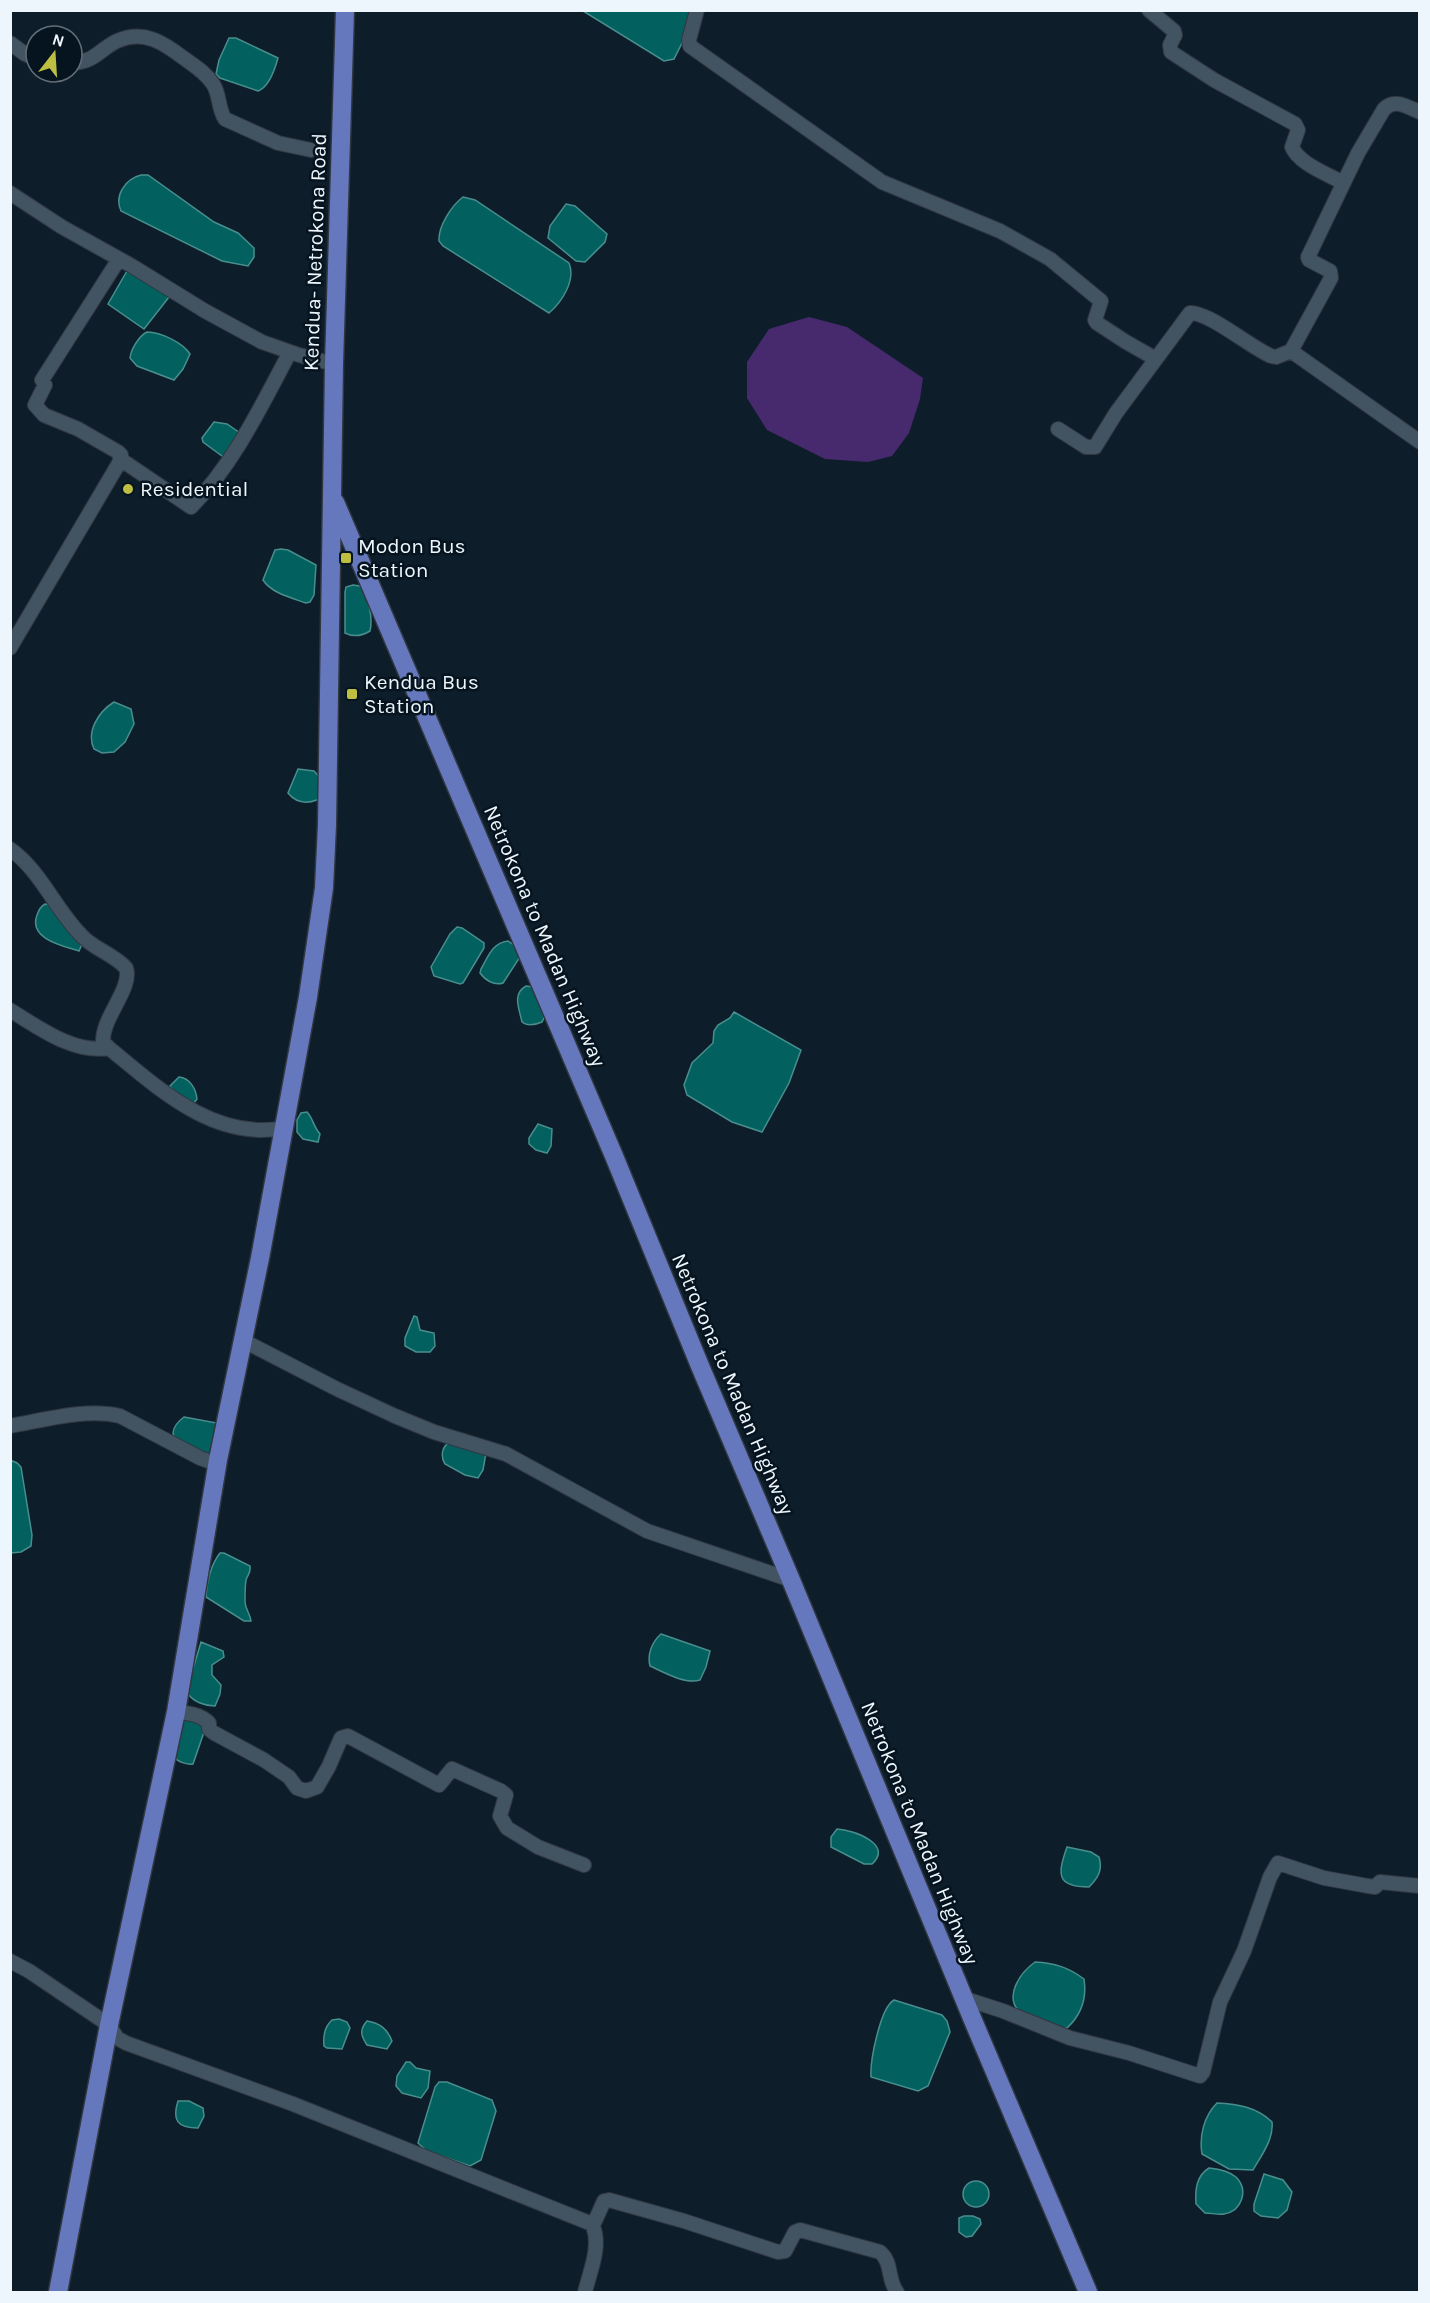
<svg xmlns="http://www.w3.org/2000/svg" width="1430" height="2303" viewBox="0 0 1430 2303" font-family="Karla,sans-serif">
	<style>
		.green { fill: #472a6d }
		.water { fill: #02615e; stroke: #498e8e; stroke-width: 1.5 }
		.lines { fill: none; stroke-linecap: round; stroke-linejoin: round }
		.minor-casing { stroke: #303741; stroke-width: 16 }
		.major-casing { stroke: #303741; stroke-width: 21 }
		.minor { stroke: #425362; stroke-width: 14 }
		.major { stroke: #6578bd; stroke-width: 18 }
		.poi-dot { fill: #bebf42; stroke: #061420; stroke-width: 2 }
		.labels { text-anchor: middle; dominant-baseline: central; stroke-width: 5; stroke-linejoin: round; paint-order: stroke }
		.street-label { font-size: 21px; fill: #eef6fd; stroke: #061420 }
		.poi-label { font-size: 21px; fill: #eef6fd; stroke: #061420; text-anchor: start }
	</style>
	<rect width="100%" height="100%" fill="#0e1d2a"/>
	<!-- green -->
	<path class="green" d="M809,317L847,327L923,378L920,399L909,433L892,456L868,462L825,459L767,430L747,398V362L769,329Z"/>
	<!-- water -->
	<path class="water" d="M583,11H692L686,35L674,59L664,61Z
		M229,38H236L278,58C275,69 269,87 258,91L220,78L216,74L219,60Z
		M141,175H148L214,222L238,233L254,248V257L248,266L222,261L121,211C114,196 125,179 141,175Z
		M463,197L475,200L569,263C576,280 562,302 549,313L443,246L439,241C438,227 451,206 463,197Z
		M566,204L575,206L607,234L605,242L585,262L576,261L548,238L550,226Z
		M127,271L173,292L144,329L108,304Z
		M147,332C161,332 183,343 190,354L183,369L174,380L137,366L130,358C131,349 139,336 147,332Z
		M214,422L227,424L240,433L226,459L203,442L202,438Z
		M281,549L288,550L316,565L314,595L310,602L306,603C292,598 271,593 263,580L275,550Z
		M353,585L360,586C369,598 373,618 370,631C362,636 353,637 345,633V592L346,587Z
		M114,702L131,709L134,724L125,742L114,752L102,753L94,749C86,732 98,712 114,702Z
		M298,769L314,771L322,780L321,791L317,800C306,804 296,803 288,793Z
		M45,904L51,905L82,944L79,951C63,946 28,939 37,915C39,910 40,907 45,904Z
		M457,927L462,928L484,943V948L463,983L460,984L434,976L431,967L450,934Z
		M508,941L517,947L520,957L503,983C494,986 485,980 480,973L481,969C488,957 492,943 508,941Z
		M526,986L533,987L545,1016L542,1022C535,1025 528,1027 522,1022C519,1008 512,994 526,986Z
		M734,1012L801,1050L789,1083L762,1132L732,1122L687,1095L684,1085L692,1063L713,1043L714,1031L718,1025L730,1018Z
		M179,1077C190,1078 196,1089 197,1099L194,1103C184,1103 175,1095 170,1086Z
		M307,1112C313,1118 313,1126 320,1134L318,1142L303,1139L297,1132V1120L301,1113Z
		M538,1124L552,1129L551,1146L547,1153L536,1150L529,1144V1138Z
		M414,1316L417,1317L420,1330L434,1333L435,1346L430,1352H416L405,1346V1338Z
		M184,1417L217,1423L212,1455C191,1454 155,1439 184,1417Z
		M451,1442L486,1453L483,1470L478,1478L465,1475L445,1464C440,1456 442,1445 451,1442Z
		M10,1460L17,1463L21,1467L32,1535L31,1546L21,1552L11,1553Z
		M220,1553H224L250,1566C251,1573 248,1574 246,1580C245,1586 245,1595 245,1601C245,1609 250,1613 251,1621H244L206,1597C207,1581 210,1566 220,1553Z
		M661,1634L710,1651L706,1667L700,1680C686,1685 663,1672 650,1666C647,1654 652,1642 661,1634Z
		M201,1642L223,1651L224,1657L212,1665V1675L221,1685L220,1694L215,1706C205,1706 194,1702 188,1694L190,1679Z
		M183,1717L205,1722L204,1732L193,1764C188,1765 178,1762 175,1758Z
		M837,1829C853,1830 894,1844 872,1864H864L831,1847V1837Z
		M1067,1847L1091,1852L1099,1857C1103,1870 1098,1878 1089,1887C1055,1887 1058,1873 1067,1847Z
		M1035,1962C1054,1963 1068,1967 1084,1979C1087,1998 1081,2015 1067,2028C1056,2028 1049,2025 1039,2021C1034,2019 1026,2018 1022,2014C1002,1998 1020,1973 1035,1962Z
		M894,2000L942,2015L947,2021L950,2032L928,2086L918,2091L871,2077C870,2061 880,2008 894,2000Z
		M339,2019L347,2022L350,2028L342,2049L327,2048L324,2046C323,2036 324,2027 332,2020Z
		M367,2021C379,2023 387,2028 392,2041L387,2049L367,2045C361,2036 359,2030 367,2021Z
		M406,2062H410L416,2068L430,2071L428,2088L421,2098L402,2093L396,2086L397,2076Z
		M439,2082H447L492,2100L496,2111L481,2160L470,2166L427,2151L418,2143L435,2087Z
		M178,2101H189L203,2108L204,2116L198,2128C177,2128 172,2120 178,2101Z
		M1217,2103C1237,2104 1257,2107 1272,2122C1274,2139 1261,2156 1253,2170L1229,2169L1202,2154C1199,2136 1204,2116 1217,2103Z
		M1209,2168C1218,2169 1229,2171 1236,2177C1249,2190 1242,2211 1224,2214C1218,2215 1211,2213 1205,2213L1196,2204C1195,2190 1196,2176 1209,2168Z
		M1264,2174L1283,2180L1292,2192L1287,2210L1278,2218L1261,2216L1254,2211V2204Z
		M963 2194a13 13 0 1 1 26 0a13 13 0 1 1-26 0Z
		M964,2216H973L980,2219L981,2224L972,2236L966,2237L959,2232V2218Z"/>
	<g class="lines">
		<defs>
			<path id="minor" d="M697,10L689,40L690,46L882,182L1000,231L1050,259L1101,301L1095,320L1097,323L1126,342L1156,359
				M1149,10L1174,31L1175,35L1170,45L1171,52L1214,80L1295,124L1298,130L1292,147C1299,164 1328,174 1343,183
				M10,43L25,54L36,59
				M72,63C95,62 100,49 117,41C144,29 164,43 185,59C195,66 206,73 213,84C220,94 218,109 225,119L278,143L311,150
				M1420,112C1407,107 1395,98 1384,109L1358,153L1308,257L1309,260L1330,271L1331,278L1291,351L1420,442
				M10,193L62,227L132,266L205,311L262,342L299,355L334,364
				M1058,429L1086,447H1095L1116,413L1190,313C1209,312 1250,347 1271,356L1276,357L1291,351
				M120,459L191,507C234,464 261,406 290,352
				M10,648L119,463L121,455L118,452L78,429L44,415L35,405L45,385L42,380L119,259
				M10,849C41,871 55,909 81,935C93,949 114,954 126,968C133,988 102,1017 103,1042L109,1048C159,1089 214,1141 284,1128
				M10,1010C39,1028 74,1054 109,1048
				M242,1340L337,1389L395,1416L434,1432L506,1454L647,1531L791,1580
				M10,1426C45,1420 85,1408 120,1416L200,1458L211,1462L218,1460
				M176,1712C187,1713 200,1714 209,1723V1729L214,1733L264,1760L289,1777L297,1788L306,1791L317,1787L329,1766L341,1738L348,1736L439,1785L452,1769L501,1791L506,1795L500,1816L507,1828L538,1847L584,1865
				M10,1961L29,1971L109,2025L117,2038L126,2043L293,2104L592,2224L595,2221L604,2201L609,2200L684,2221L778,2252L785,2251L795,2232L800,2230L880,2252C893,2263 887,2280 897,2292
				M963,1998L1003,2011L1070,2038L1129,2053L1200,2076L1203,2072L1220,2002L1244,1951L1270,1877L1278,1863L1324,1878L1368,1886L1375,1887L1380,1882L1420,1886
				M585,2292C590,2271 602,2245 592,2224"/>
			<path id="major" d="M335,502L614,1156L700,1366L791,1580L972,2018L1088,2292
				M58,2292L109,2025L176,1712L218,1460L260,1258L308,997L324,888L327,825L334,364L345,10"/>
		</defs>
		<!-- minor casing -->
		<use href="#minor" class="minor-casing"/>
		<!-- major casing -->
		<use href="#major" class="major-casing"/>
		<!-- minor -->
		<use href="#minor" class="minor"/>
		<!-- major -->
		<use href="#major" class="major"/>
	</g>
	<!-- markers -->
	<g class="poi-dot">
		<circle cx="128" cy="489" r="6"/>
		<rect x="340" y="552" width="12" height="12" rx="3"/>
		<rect x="346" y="688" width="12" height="12" rx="3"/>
	</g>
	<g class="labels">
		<!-- street labels -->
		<g class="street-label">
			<text transform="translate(315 252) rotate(-88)">Kendua- Netrokona Road</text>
			<text transform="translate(545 936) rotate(67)">Netrokona to Madan Highway</text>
			<text transform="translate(733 1384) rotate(67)">Netrokona to Madan Highway</text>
			<text transform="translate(920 1833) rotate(68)">Netrokona to Madan Highway</text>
		</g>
		<!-- poi labels -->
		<g class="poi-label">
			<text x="140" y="489">Residential</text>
			<text x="358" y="546">Modon Bus<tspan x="358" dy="24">Station</tspan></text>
			<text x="364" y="682">Kendua Bus<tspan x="364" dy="24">Station</tspan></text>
		</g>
	</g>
	<!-- border -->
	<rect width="1430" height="2303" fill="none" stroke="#eef6fd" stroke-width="24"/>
	<!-- north arrow -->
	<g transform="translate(54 54) rotate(17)"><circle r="28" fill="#061420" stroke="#636e78" stroke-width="1.5"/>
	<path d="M0-4.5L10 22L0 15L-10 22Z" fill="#bebf42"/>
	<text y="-9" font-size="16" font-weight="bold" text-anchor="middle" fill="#eef6fd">N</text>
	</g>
</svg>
